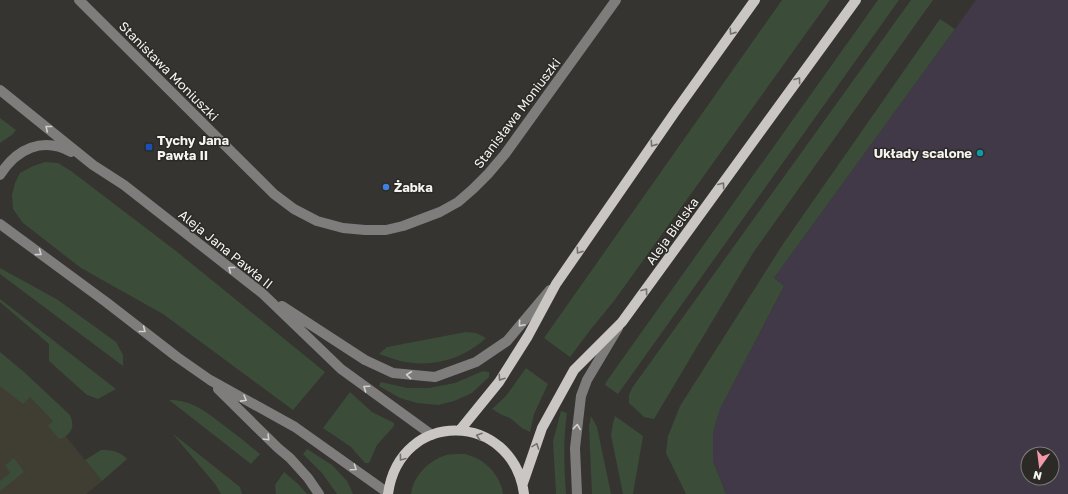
<svg xmlns="http://www.w3.org/2000/svg" width="1068" height="494" viewBox="0 0 1068 494" font-family="'Golos Text',sans-serif">
	<style>
		.built { fill: #403d33 }
		.education { fill: #413848; fill-rule: evenodd }
		.green { fill: #3b4c39 }
		.lines { fill: none; stroke-linecap: round; stroke-linejoin: round }
		.minor { stroke: #7f7d7c; stroke-width: 10 }
		.major { stroke: #cac6c4; stroke-width: 10 }
		.oneway { stroke: #73706d }
		.oneway2 { stroke: #d2d0ce }
		.transit-dot { fill: #1a4fb4; stroke: #2b2a26; stroke-width: 1.5 }
		.culture-dot { fill: #0f9aa8; stroke: #2b2a26; stroke-width: 1.5 }
		.shop-dot { fill: #3f7fe0; stroke: #2b2a26; stroke-width: 1.5 }
		.labels { text-anchor: middle; dominant-baseline: central; stroke-width: 3; stroke-linejoin: round; paint-order: stroke }
		.street-label { font-size: 13px; fill: #f5f4f1; stroke: #2b2a26 }
		.poi-label { font-size: 13px; font-weight: bold; fill: #f5f4f1; stroke: #2b2a26; text-anchor: start }
	</style>
	<rect width="100%" height="100%" fill="#353430"/>
	<!-- built -->
	<path class="built" d="M0,356L102,481L86,494H0Z"/>
	<!-- education -->
	<path class="education" d="M976,0H1068V494H726L713,461V433L720,409L784,286L774,278ZM1028,454H1052V478H1028Z"/>
	<!-- green -->
	<path class="green" d="M782,0H830L614,301L591,329L570,357L544,338Z
		M878,0H899L618,394L605,385L606,382Z
		M911,0H933L753,253L654,419L644,417L629,403V395L632,388Z
		M940,19L955,29L774,278L784,286L720,409L713,433V461L726,494H686L666,453L668,436L680,406L783,244Z
		M0,118L16,130L13,134L0,143Z
		M45,162L58,163L71,171L176,251L325,372L293,410L163,314L81,268L23,223L13,209L12,195L15,183L20,173L33,166Z
		M0,268L58,300L116,342L123,355V366L0,274Z
		M0,299L116,389L98,399L87,395L49,361V344L0,302Z
		M466,332L476,333L486,338C462,360 432,368 400,361C393,359 386,356 379,354L387,347Z
		M0,352L24,372L70,415C73,423 74,428 68,434C65,437 63,438 59,439L48,426L53,421L30,397L23,404L0,386Z
		M526,368L548,384L534,414L530,432L522,428L510,418L502,415L492,409L506,396Z
		M483,371L489,372V377L472,393L454,401L438,405L417,403L400,398L379,386L381,382L407,388H429L455,383Z
		M350,392L372,412L394,423V426L377,445L369,463H365L351,447L323,428Z
		M169,400C192,399 209,414 226,427C238,436 249,445 260,454L251,464Z
		M561,411L567,413C563,441 564,466 566,494H556V493L553,441Z
		M591,416L597,427L611,494H592L589,427Z
		M615,416L643,436L633,494H623L611,435L613,423Z
		M172,433L240,487L242,494H221L215,484Z
		M307,449L332,465L347,481L353,494H337L322,473L303,454Z
		M101,450C113,450 119,451 127,459L102,481L85,460Z
		M465,454C471,456 478,458 483,462C493,469 502,482 503,494H411C414,475 428,461 446,455C451,454 459,454 465,454Z
		M14,458L23,470V473L0,491V481L10,473L5,465Z
		M284,472L298,484L307,494H276L275,485Z"/>
	<g class="lines">
		<!-- minor -->
		<path class="minor" d="M79,0L274,194L294,209L317,221L343,228L365,230H386L403,226L440,212L458,202L473,189L488,174L505,154L616,0
			M0,90L93,165L124,185L262,293L341,369L432,435
			M0,175C16,149 43,136 71,152
			M0,224L106,302L177,357L210,380L295,427L388,493
			M282,306L365,360L393,373L435,377L476,362L507,341L550,290
			M218,389L278,448L290,458L308,478L319,494
			M577,494L575,448L581,396L587,380L618,328"/>
		<!-- major -->
		<path class="major" d="M460,430L499,382L528,336L556,284L675,112L755,0
			M523,483L542,428L574,370L622,322L856,0
			M388,494C400,408 513,411 524,494"/>
	</g>
	<!-- one-way arrows -->
	<defs><path id="oneway-chevron" d="M-2-3.5L2.5 0L-2 3.5" fill="none" stroke-width="1.6" stroke-linecap="round" stroke-linejoin="round"/></defs>
	<g class="oneway">
		<use href="#oneway-chevron" transform="translate(732 32) rotate(125)"/>
		<use href="#oneway-chevron" transform="translate(798 80) rotate(-54)"/>
		<use href="#oneway-chevron" transform="translate(653 144) rotate(125)"/>
		<use href="#oneway-chevron" transform="translate(722 185) rotate(-54)"/>
		<use href="#oneway-chevron" transform="translate(579 251) rotate(125)"/>
		<use href="#oneway-chevron" transform="translate(645 291) rotate(-54)"/>
		<use href="#oneway-chevron" transform="translate(501 378) rotate(124)"/>
		<use href="#oneway-chevron" transform="translate(479 436) rotate(-161)"/>
		<use href="#oneway-chevron" transform="translate(536 446) rotate(-70)"/>
		<use href="#oneway-chevron" transform="translate(402 458) rotate(127)"/>
	</g>
	<g class="oneway2">
		<use href="#oneway-chevron" transform="translate(48 128) rotate(-141)"/>
		<use href="#oneway-chevron" transform="translate(39 253) rotate(36)"/>
		<use href="#oneway-chevron" transform="translate(231 269) rotate(-142)"/>
		<use href="#oneway-chevron" transform="translate(521 324) rotate(131)"/>
		<use href="#oneway-chevron" transform="translate(143 330) rotate(38)"/>
		<use href="#oneway-chevron" transform="translate(409 375) rotate(-174)"/>
		<use href="#oneway-chevron" transform="translate(366 388) rotate(-145)"/>
		<use href="#oneway-chevron" transform="translate(244 399) rotate(29)"/>
		<use href="#oneway-chevron" transform="translate(577 427) rotate(-84)"/>
		<use href="#oneway-chevron" transform="translate(267 438) rotate(45)"/>
		<use href="#oneway-chevron" transform="translate(354 468) rotate(35)"/>
	</g>
	<!-- markers -->
	<rect class="transit-dot" x="145" y="143" width="8" height="8" rx="2"/>
	<circle class="culture-dot" cx="980" cy="153" r="4"/>
	<circle class="shop-dot" cx="386" cy="187" r="4"/>
	<g class="labels">
		<!-- street labels -->
		<g class="street-label">
			<text transform="translate(169 71) rotate(45)">Stanisława Moniuszki</text>
			<text transform="translate(517 113) rotate(-53)">Stanisława Moniuszki</text>
			<text transform="translate(672 231) rotate(-54)">Aleja Bielska</text>
			<text transform="translate(226 249) rotate(39)">Aleja Jana Pawła II</text>
		</g>
		<!-- poi labels -->
		<g class="poi-label">
			<text x="157" y="140">Tychy Jana<tspan x="157" dy="15">Pawła II</tspan></text>
			<text x="972" y="153" text-anchor="end">Układy scalone</text>
			<text x="394" y="187">Żabka</text>
		</g>
	</g>
	<!-- north arrow -->
	<g transform="translate(1040 466) rotate(194)"><circle r="19" fill="#2b2a26" stroke="#7c7b77"/>
	<path d="M0-3L7 15L0 10L-7 15Z" fill="#f39aaa"/>
	<text y="-6" font-size="11" font-weight="bold" text-anchor="middle" fill="#f5f4f1">N</text>
	</g>
</svg>
